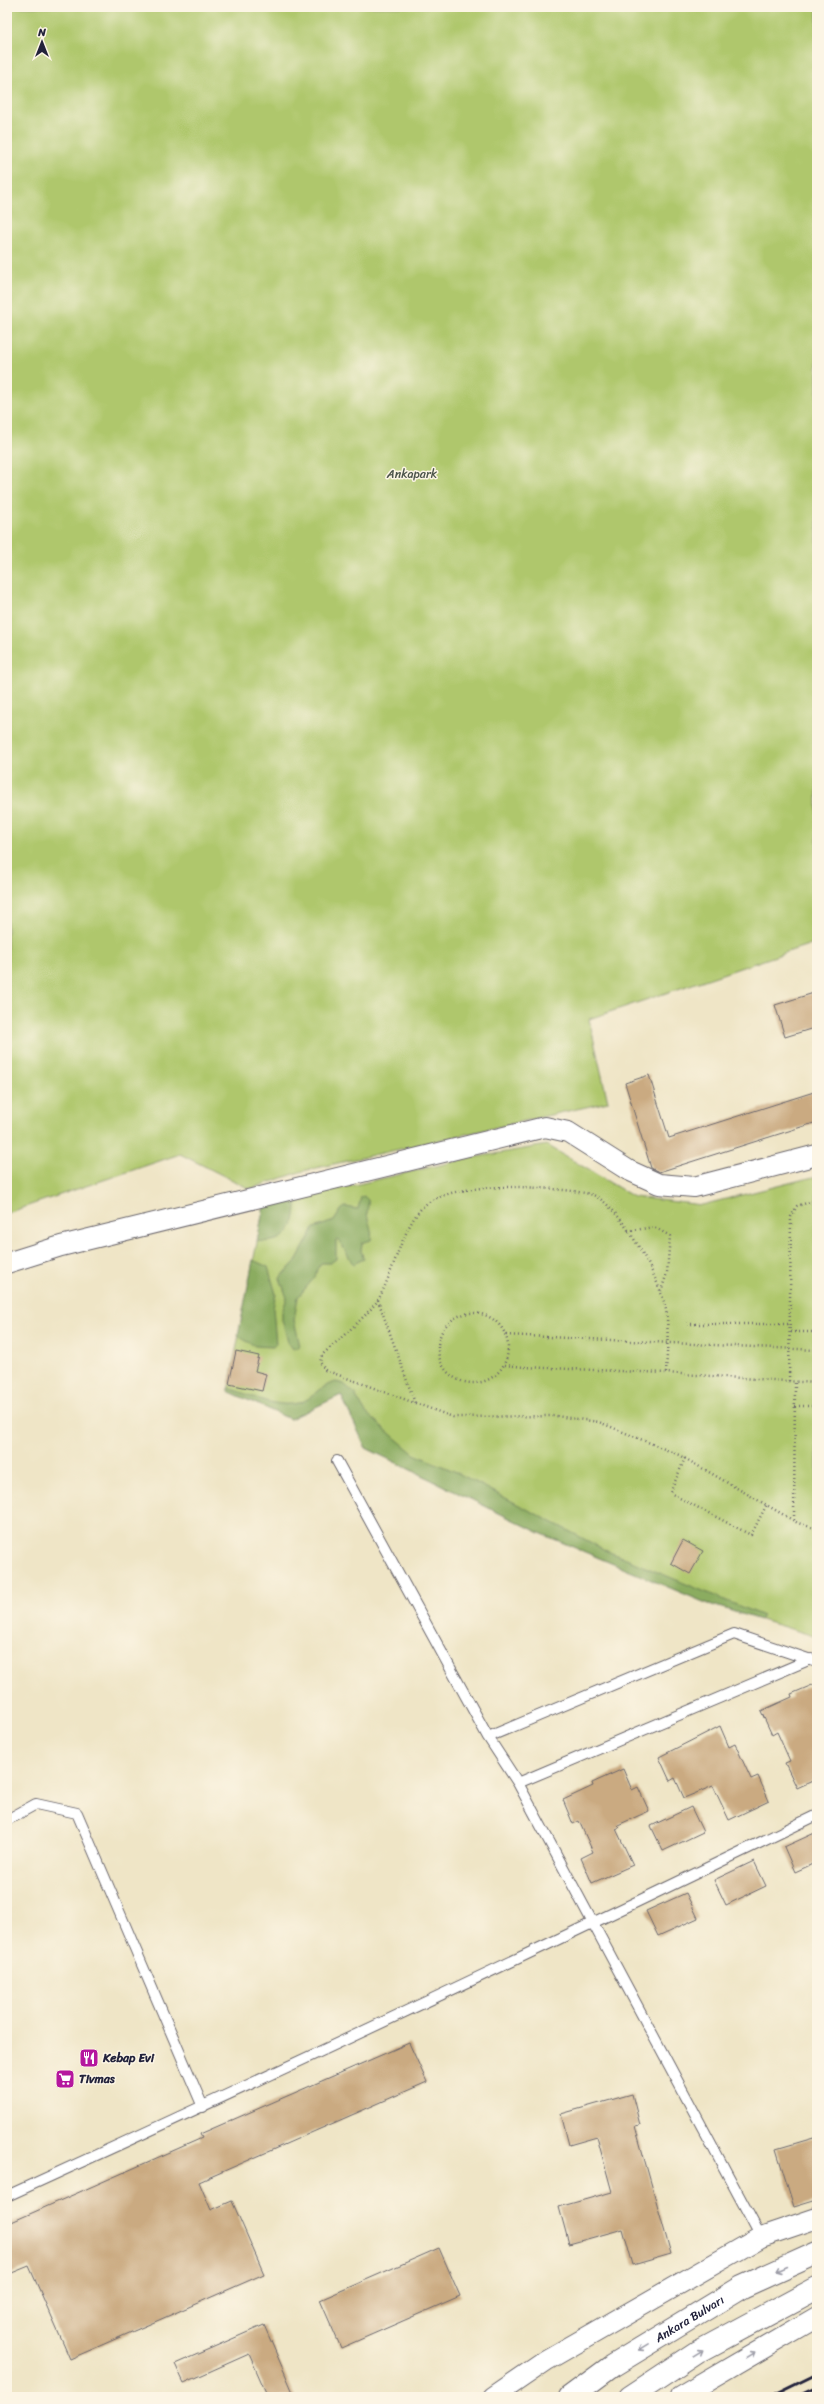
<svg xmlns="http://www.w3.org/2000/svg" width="824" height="2404" viewBox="0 0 824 2404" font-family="Sriracha,sans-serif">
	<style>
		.green { fill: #afc76c; stroke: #687454 }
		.forest { fill: #8bac60; stroke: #56674e }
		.building { fill: #caaa81 }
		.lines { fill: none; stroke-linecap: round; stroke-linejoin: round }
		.lane-casing { stroke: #6a666c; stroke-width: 12 }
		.street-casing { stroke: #6a666c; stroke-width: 22 }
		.primary-casing { stroke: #6a666c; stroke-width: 24 }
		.path { stroke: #6a666c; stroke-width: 2.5; stroke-dasharray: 1 3; stroke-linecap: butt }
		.lane { stroke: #fff; stroke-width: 10 }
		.street { stroke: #fff; stroke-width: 20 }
		.primary { stroke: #fff; stroke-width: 22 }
		.rail { stroke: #22223b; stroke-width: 3 }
		.oneway { stroke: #9c9ca7 }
		.labels { text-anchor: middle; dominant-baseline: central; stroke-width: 3; stroke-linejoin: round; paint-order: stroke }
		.park-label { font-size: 12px; fill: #4c544a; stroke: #fcf5e5 }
		.poi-label { font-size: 12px; font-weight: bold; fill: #22223b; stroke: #fcf5e5; text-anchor: start }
		.street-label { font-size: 12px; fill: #22223b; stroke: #fcf5e5 }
	</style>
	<rect width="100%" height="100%" fill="#fcf5e5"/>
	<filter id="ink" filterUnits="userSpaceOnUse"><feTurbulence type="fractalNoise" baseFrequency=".025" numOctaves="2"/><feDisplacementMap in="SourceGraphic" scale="8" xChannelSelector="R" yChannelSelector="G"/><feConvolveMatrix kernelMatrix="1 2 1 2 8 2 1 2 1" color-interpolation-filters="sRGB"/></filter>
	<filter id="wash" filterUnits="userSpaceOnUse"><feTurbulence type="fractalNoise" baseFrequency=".012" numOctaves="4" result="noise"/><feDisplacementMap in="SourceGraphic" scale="16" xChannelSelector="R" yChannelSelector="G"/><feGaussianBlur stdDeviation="0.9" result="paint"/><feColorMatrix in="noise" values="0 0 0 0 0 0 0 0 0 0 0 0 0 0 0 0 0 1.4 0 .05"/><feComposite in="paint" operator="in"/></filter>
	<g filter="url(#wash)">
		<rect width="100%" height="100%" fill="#efe5c6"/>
		<!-- green -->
		<path class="green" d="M7,7H817V942L589,1019L608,1102L303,1171L250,1189L180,1154L7,1213Z
			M547,1145L634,1197L702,1205L817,1176V1637L706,1603L540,1533L366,1448L341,1395L290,1419L228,1391L264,1206L470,1158Z"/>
		<!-- forest -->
		<path class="forest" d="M364,1196L368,1200C369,1204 367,1209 367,1213C368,1223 373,1230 371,1240L362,1243L361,1251L364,1259L353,1264L339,1240H336V1259L330,1263H321L317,1269L315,1277L298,1297L294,1320L300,1346L293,1349L288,1342L282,1320V1312L287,1298L280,1278L296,1261L314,1228L334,1221L341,1210L345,1207L358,1209L361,1197Z
			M296,1199C297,1227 287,1245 257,1241L264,1206Z
			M253,1260L268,1267L276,1294L273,1308L276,1344L273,1347L255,1346L238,1336Z
			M336,1382L344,1384L354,1393L366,1413L414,1454L454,1471L607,1551L763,1616L760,1620L706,1603L540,1533L366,1448L341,1395L290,1419L228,1391V1388C251,1395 280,1411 304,1401C316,1395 322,1385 336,1382Z"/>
		<g id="blocks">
			<!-- building -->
			<path class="building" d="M817,992V1027L785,1037L775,1005Z
				M649,1075L669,1138L817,1091V1122L659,1172L651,1168L625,1083Z
				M236,1351L259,1356L255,1371L266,1374L262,1391L229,1384Z
				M683,1540L703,1551L690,1574L671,1563Z
				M817,1683V1779L797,1788L785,1763L790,1761L777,1732L772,1735L761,1711L792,1697L791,1694Z
				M720,1726L729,1747L735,1744L751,1779L758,1776L769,1801L729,1820L713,1786L684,1798L675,1778L670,1781L659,1757Z
				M623,1769L632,1790L638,1787L649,1811L618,1825L620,1827L616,1829L633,1865L592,1883L581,1858L593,1852L579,1821L573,1824L563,1800L593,1786L592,1783Z
				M691,1807L703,1832L663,1851L651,1826Z
				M817,1832V1862L795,1872L784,1847Z
				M754,1861L766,1886L726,1905L714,1880Z
				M686,1893L698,1918L658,1936L646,1911Z
				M409,2043L427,2082L199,2182L211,2210L232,2201L264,2274L70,2359L29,2266L7,2275V2224L202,2138L200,2134Z
				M632,2094L640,2125L635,2126L671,2254L633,2265L623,2229L569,2244L559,2207L612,2192L597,2137L569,2145L561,2114Z
				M817,2137V2200L794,2207L776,2149Z
				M439,2248L460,2296L341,2348L320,2300Z
				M264,2325L295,2397H268L249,2354L184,2383L175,2364Z"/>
		</g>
	</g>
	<g filter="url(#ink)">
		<use href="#blocks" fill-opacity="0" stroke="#6a666c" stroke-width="1"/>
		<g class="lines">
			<defs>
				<path id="lane" d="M337,1461L488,1737L518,1783L761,2237
					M488,1737L734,1634L817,1662
					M518,1783L811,1659
					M7,1820L36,1804L77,1813L203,2107
					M7,2196C279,2072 549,1945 817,1815"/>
				<path id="street" d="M7,1263L61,1246L545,1127L568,1132L628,1170L659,1184L694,1187L817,1155
					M493,2397L547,2360L761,2237L817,2218
					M680,2397L817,2317"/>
				<g id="primary">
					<path id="s1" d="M570,2397L612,2366L742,2287L817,2253"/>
					<path d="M630,2397L698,2352L817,2288"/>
				</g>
			</defs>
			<!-- lane casing -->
			<use href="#lane" class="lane-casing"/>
			<!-- street casing -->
			<use href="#street" class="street-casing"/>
			<!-- primary casing -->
			<use href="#primary" class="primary-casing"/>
			<!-- path -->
			<path class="path" d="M628,1231L654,1227L670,1236L667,1273L661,1291
				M378,1300L415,1403
				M438 1348a35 35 0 1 1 70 0a35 35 0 1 1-70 0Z
				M687,1324H791
				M791,1332H817
				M506,1335L817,1350
				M505,1365L524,1367L666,1373L817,1383
				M666,1373C667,1352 669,1330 666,1310C661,1281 621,1206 593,1195C577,1190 533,1187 515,1187C488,1187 453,1188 429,1202C404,1218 393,1275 378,1300C369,1314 336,1342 322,1355L320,1362L325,1370L453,1417L556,1416L599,1422L679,1455L798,1523L817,1529
				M789,1381L791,1217L797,1206L817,1200
				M795,1406H817
				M685,1458L671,1491L672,1494L751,1535L767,1504
				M794,1520L795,1382"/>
			<!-- lane -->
			<use href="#lane" class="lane"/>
			<!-- street -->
			<use href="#street" class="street"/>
			<!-- primary -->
			<use href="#primary" class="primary"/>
			<!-- rail -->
			<path class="rail" d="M770,2397L817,2374
				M796,2397L817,2387"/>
		</g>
		<!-- one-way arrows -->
		<defs><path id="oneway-shaft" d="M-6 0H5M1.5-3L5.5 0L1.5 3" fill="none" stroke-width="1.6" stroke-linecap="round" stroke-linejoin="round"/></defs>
		<g class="oneway">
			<use href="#oneway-shaft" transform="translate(781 2269) rotate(156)"/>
			<use href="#oneway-shaft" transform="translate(644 2347) rotate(149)"/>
			<use href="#oneway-shaft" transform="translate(698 2353) rotate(-31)"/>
			<use href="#oneway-shaft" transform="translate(750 2356) rotate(-31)"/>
		</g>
	</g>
	<!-- icons -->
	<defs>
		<symbol id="restaurant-square" viewBox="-11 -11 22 22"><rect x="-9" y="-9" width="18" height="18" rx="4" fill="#b5179e" stroke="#fcf5e5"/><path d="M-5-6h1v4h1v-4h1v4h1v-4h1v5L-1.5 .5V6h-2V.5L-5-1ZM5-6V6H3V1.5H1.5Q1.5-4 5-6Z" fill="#fff"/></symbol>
		<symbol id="supermarket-square" viewBox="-11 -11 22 22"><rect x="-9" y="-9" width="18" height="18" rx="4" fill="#b5179e" stroke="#fcf5e5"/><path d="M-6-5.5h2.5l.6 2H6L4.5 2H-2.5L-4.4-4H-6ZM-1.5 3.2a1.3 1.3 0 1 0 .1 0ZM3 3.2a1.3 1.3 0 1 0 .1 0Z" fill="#fff"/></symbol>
	</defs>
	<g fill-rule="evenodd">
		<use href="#restaurant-square" x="78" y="2047" width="22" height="22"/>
		<use href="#supermarket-square" x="54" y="2068" width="22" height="22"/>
	</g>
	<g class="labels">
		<!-- park labels -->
		<g class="park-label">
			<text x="412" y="474">Ankapark</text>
		</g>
		<!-- poi labels -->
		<g class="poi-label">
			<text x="103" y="2058">Kebap Evi</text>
			<text x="79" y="2079">Tivmas</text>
		</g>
		<!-- street labels -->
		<g class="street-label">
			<text stroke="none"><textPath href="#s1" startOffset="143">Ankara Bulvarı</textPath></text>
		</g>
	</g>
	<!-- margin -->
	<rect width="824" height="2404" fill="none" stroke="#fcf5e5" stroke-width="24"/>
	<!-- north arrow -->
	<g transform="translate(42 42)" stroke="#fcf5e5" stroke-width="3" paint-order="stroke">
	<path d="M0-3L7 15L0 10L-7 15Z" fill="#22223b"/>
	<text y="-6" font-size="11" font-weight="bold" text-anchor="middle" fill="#22223b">N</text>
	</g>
</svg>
